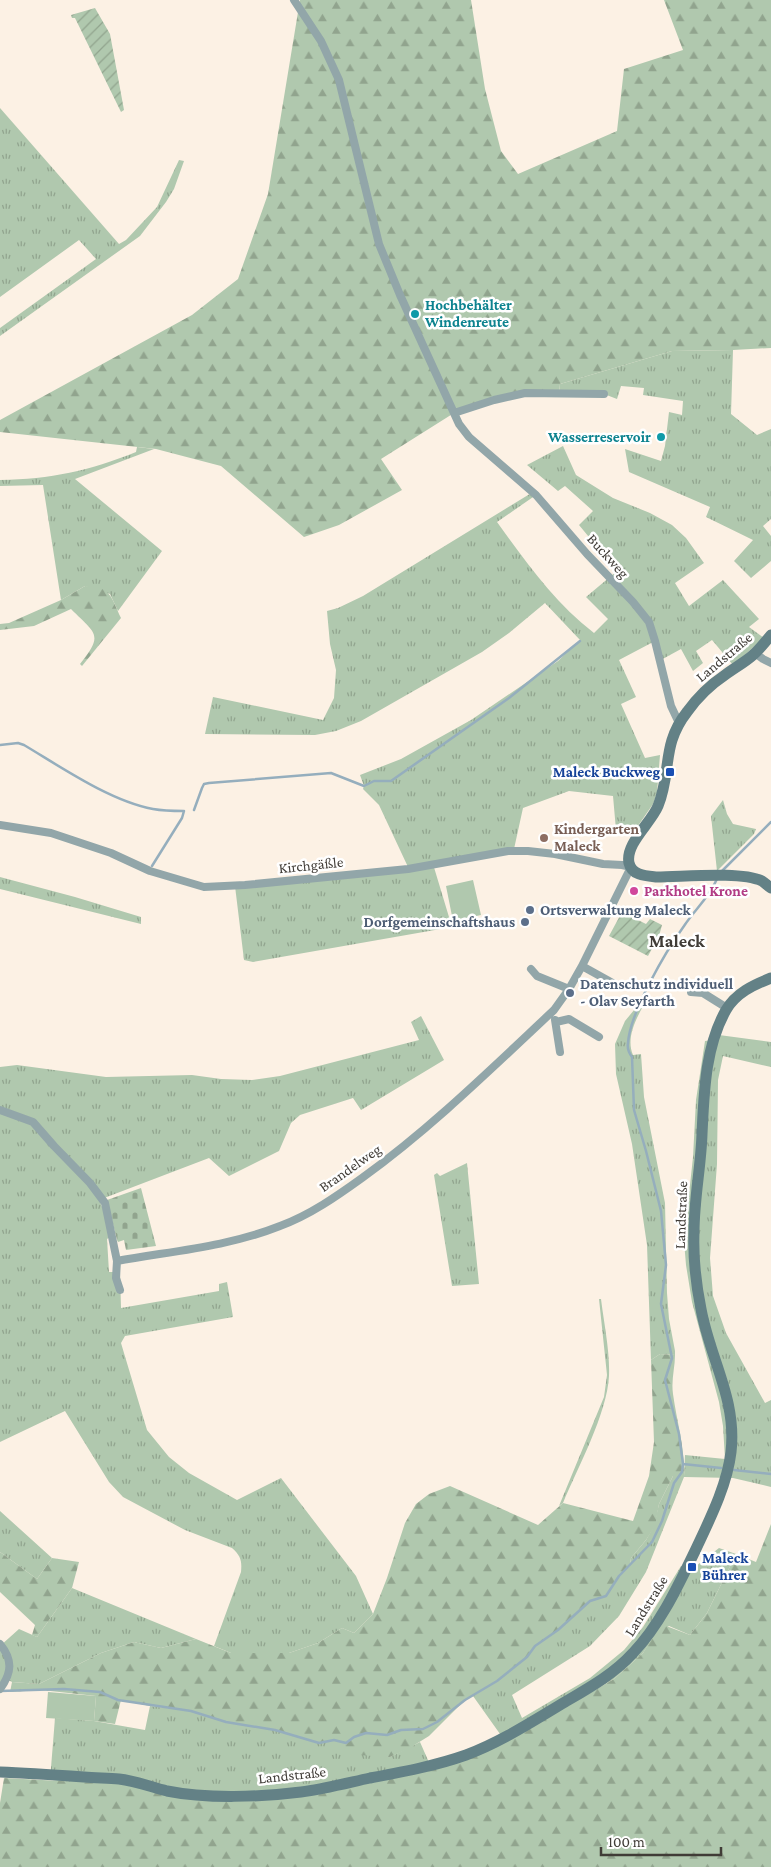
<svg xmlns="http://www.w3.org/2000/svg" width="771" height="1867" viewBox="0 0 771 1867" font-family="'Crimson Pro',serif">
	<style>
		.grass { fill: url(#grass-tufts) }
		.forest { fill: url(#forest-firs) }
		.cemetery { fill: url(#cemetery-stones) }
		.garden { fill: url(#garden-furrows) }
		.pitch { fill: #b0c8ae }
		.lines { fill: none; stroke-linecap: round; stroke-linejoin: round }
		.stream { stroke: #95aebd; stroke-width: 2.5 }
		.street { stroke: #92a6a9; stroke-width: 8 }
		.secondary { stroke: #638186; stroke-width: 11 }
		.culture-dot { fill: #0f9aa8; stroke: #fff; stroke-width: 2 }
		.transit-dot { fill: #1a4fb4; stroke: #fff; stroke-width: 2 }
		.education-dot { fill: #8d6e63; stroke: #fff; stroke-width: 2 }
		.hotel-dot { fill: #d1479c; stroke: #fff; stroke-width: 2 }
		.service-dot { fill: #5c6f8a; stroke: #fff; stroke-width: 2 }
		.labels { text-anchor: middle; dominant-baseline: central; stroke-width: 5; stroke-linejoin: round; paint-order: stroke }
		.culture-label { font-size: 15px; font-weight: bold; fill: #0d838f; stroke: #fff; text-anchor: start }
		.street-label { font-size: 15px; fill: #403c37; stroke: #fff }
		.transit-label { font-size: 15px; font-weight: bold; fill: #164399; stroke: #fff; text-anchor: end }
		.education-label { font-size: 15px; font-weight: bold; fill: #785e54; stroke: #fff; text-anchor: start }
		.hotel-label { font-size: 15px; font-weight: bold; fill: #b23c85; stroke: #fff; text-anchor: start }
		.service-label { font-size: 15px; font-weight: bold; fill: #4e5e75; stroke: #fff; text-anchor: start }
		.quarter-label { font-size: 18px; font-weight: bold; fill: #403c37; stroke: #fff }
	</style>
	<defs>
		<pattern id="grass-tufts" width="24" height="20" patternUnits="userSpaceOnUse" patternTransform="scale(1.25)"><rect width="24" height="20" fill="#b0c8ae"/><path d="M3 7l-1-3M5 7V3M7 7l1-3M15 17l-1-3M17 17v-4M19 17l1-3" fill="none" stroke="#91a48e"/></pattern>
		<pattern id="forest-firs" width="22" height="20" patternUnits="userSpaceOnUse" patternTransform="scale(1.25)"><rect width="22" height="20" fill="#b0c8ae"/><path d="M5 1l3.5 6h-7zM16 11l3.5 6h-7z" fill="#91a48e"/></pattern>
		<pattern id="cemetery-stones" width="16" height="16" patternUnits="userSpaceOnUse" patternTransform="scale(1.25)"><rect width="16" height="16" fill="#b0c8ae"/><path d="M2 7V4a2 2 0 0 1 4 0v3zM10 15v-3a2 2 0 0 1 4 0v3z" fill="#91a48e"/></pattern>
		<pattern id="garden-furrows" width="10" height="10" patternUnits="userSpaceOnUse" patternTransform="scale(1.25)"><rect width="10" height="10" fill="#b0c8ae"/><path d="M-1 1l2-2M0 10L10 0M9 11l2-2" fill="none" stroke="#91a48e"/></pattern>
	</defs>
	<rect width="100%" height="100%" fill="#fcf1e4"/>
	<!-- grass -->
	<path class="grass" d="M0,108L119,244L126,240L157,207L179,160L184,161L174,189L166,202L140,236L0,336V328L96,259L79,240L0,297Z
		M733,350L731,414L757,435L771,429V519L763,526L771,536V561L751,578L734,561L753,540L706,517L710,507L629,472L625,449L661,461L665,446L669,412L682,415L683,401L643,395L644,388L621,386L617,399L604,394H559L560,384L672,351Z
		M563,446L576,475L613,498L650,513L672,525L686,538L704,563L675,583L689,606L723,580L759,619L749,627L764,638L733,665L712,640L696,651L703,663L693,671L681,649L659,661L655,641L619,660L636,697L621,704L645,758L660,755L657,793L653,804L633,833L616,830L613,796L569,791L523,808L514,849L433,864L452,927L253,962L244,960L235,886L408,867L379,805L363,789L364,786L360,775L401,759L471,720L558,661L580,640L545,603L509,633L482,652L361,721L336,731L315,735L205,734L213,697L323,720L334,698L336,670L330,644L327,611L338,608L363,596L533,492L536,495L497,522C526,562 555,603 594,633L608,619L586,597L617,571L579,525L593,511L565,486L558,491L527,465Z
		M137,447L154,449L75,479L162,551L118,611L110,594L85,586L61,600L43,485L0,486V480C51,479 89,471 136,452Z
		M723,800L727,814L733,824L756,829L754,834L717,871L711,816Z
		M0,877L75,897L141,917V924L0,889Z
		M639,1004L643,1006C635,1021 626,1039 633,1055L641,1054L644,1097L665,1203L667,1293L669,1319L675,1351V1355L660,1354L651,1360L647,1245L632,1144L616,1074L615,1044L625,1021Z
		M421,1016L444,1060L361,1110L353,1098L300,1115L291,1123L279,1151L229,1176L209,1158L99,1200L103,1209L110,1237L107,1239L109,1272H120L121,1308L219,1291V1284L227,1282L233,1317L125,1336L121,1343L147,1430L169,1457L189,1473L237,1500L281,1478L356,1576L373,1614L354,1633L342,1628L318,1643L289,1653H231L214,1646L241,1572C242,1561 241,1556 232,1548L185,1530L123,1497L109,1482L65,1411L0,1442V1067L17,1065L106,1077L192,1075L221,1079L252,1080L280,1076L419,1040L411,1022Z
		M719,1035L771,1042V1067L723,1056L718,1080L717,1164L710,1258L713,1296L726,1333L765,1403L771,1400V1487L733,1478L684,1477L646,1572L619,1616L590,1646L512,1695L522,1718L590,1678L624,1650L643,1627L681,1566L691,1570L719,1548L736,1554L707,1613L690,1635L669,1626L655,1635L643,1653L614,1679L505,1741L473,1696L497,1681L527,1657L535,1646L558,1630L590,1601L606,1596L619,1576L630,1566L631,1558L646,1540L654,1526L659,1504L673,1476H684L685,1455L725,1459L723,1426L719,1402L692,1302L686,1265L684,1241L693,1157L696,1100L705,1041L719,1039Z
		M467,1163L479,1284L452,1286L434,1175L437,1173L440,1176Z
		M599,1299H601C604,1324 610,1351 609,1376C607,1414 578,1467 563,1503L559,1506L604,1397L607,1375Z
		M0,1511L52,1558L37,1579L0,1552Z
		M72,1588L196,1639L161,1648L134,1642L101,1653L39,1684L12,1682L4,1678L0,1684V1646L19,1629L37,1637Z
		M150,1706L191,1711L226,1722L275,1730L319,1743L334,1740L390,1757L420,1742L431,1767L224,1800L50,1780L55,1718L94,1721L145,1730Z"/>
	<!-- forest -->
	<path class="forest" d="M300,0H471L485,89L501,151L518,174L617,131L624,69L683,50L664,0H771V348L733,350L672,351L560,384L559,394L525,393L454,413L381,459L402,490L339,525L304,537L221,466L156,449L0,432V420L192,315L238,279L268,194Z
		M85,586C111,586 111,597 121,618L82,666L80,664C104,634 96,634 71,609L34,626L0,630V624L9,623L61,600Z
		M660,1354L675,1355C675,1368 671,1380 673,1394C677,1423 685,1447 684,1476H673L659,1504L655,1526L646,1540L631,1558L630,1566L619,1576L606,1596L590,1601L558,1630L535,1646L527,1657L497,1681L465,1700L429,1736L408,1749L390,1757L358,1755L336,1748L333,1740L319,1743L275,1730L226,1722L191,1711L150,1706L121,1700L115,1724L94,1721L96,1696L41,1690L10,1692L12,1682L39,1684L101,1653L134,1642L161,1648L196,1639L231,1653H289L318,1643L342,1628L354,1633L373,1614L387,1578L405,1523L416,1504L429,1494L450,1486L538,1525L563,1503L633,1521L649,1476L654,1442L651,1360Z
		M771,1524V1867H0V1803L4,1778L99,1783L134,1787L186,1799L355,1786L512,1738L614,1679L643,1653L661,1624L690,1635L707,1613L736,1554L756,1562Z
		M0,1552L37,1579L52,1558L79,1562L72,1588L37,1637L32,1635L35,1625L0,1592Z"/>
	<!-- cemetery -->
	<path class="cemetery" d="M141,1188L156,1246L126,1250L124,1240L118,1242L117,1240L107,1200Z"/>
	<!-- garden -->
	<path class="garden" d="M95,8L110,34L124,110L121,112L75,18H72L71,15Z
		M622,912L646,924L650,919L662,925L659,936L648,956L609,936Z"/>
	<!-- pitch -->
	<path class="pitch" d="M473,880L481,915L453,921L446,886Z
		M48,1692L96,1696L94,1721L46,1718Z"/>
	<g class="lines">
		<!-- stream -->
		<path class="stream" d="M0,745L18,743L24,745C61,767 110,801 153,809C164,811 174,811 184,811L182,818L152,866
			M194,810L202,788L204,784L209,783L331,773L364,786L374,781H391L509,698L580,641
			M721,872L771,822
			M683,1464L721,1468
			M734,1470L771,1474
			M0,1691L64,1689L100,1692L118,1700L191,1711L226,1722L275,1730L319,1743L334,1740L346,1743L354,1737L366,1733L387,1735L401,1730L423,1729L437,1722L465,1700L497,1681L527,1657L535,1646L558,1630L590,1601L606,1596L619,1576L652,1542L662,1521L674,1483L682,1472L683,1464L679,1434L665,1380L672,1358L661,1304L666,1265L661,1211L646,1151L634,1110L632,1057C629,1053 627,1048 628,1043C630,1012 666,951 684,926C696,908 708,899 717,879"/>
		<!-- street -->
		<path class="street" d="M294,0L321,41L339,80L379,244L400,295L459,424L469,437L536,495L587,554L633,602L649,622L655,641L671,706L679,723
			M454,413L494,400L525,393L604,394
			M755,653L763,659L771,663
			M0,825L51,833L111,853L150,871L204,887L245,885L408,869L508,851H528L555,854L603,864L622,865L631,867L582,966L569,989L554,1010C491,1069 431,1128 362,1178C337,1196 310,1215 280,1226C227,1247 172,1251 117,1261
			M582,966L618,986
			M531,969L537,976L569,989
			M691,992L703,993L727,1008
			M555,1020L560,1052
			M556,1022L569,1019L599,1037
			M0,1110L33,1122L54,1146L90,1183L105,1203L117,1261L116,1278L120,1290
			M0,1644C13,1660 12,1673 0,1689"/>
		<!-- secondary -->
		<path class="secondary" d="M771,635C765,642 760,649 753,655C744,663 734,668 725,675C710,685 697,698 687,712C661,745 672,772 658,806C651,823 625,844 629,863C632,876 647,876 657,877C683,877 740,871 762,881C765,883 768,886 771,888
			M0,1772C28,1773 56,1775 84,1777C96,1778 108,1778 119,1779C136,1781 151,1787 167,1791C206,1799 262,1797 301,1792C324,1789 347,1783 370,1778C402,1772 435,1766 466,1755C501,1742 533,1721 565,1702C589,1688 614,1674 633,1653C660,1625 678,1586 695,1551C709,1521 727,1486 731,1452C737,1399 710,1359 701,1309C696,1284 693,1257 694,1232C694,1199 701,1166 702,1134C704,1093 705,1047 726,1010C736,993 753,985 771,978"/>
	</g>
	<!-- markers -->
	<g class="culture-dot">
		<circle cx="415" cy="314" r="5"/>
		<circle cx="661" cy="437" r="5"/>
	</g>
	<g class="transit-dot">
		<rect x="665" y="767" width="10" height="10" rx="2.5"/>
		<rect x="687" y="1562" width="10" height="10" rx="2.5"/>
	</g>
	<circle class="education-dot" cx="544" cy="838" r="5"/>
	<circle class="hotel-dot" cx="634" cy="891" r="5"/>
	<g class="service-dot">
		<circle cx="530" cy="910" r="5"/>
		<circle cx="525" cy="922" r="5"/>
		<circle cx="570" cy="993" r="5"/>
	</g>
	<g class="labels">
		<!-- culture labels -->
		<g class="culture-label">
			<text x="425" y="305">Hochbehälter<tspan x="425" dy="17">Windenreute</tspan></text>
			<text x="651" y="437" text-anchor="end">Wasserreservoir</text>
		</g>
		<!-- street labels -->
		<g class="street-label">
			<text transform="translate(608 556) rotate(48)">Buckweg</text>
			<text transform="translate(724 657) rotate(-40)">Landstraße</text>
			<text transform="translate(311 865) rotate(-6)">Kirchgäßle</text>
			<text transform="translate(350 1168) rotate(-35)">Brandelweg</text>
			<text transform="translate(681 1215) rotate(-88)">Landstraße</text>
			<text transform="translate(646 1606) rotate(-58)">Landstraße</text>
			<text transform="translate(292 1775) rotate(-6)">Landstraße</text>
		</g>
		<!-- transit labels -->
		<g class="transit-label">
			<text x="660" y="772">Maleck Buckweg</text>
			<text x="702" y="1558" text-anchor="start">Maleck<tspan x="702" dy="17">Bührer</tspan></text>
		</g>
		<!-- education labels -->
		<g class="education-label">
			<text x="554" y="829">Kindergarten<tspan x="554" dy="17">Maleck</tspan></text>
		</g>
		<!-- hotel labels -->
		<g class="hotel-label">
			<text x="644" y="891">Parkhotel Krone</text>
		</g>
		<!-- service labels -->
		<g class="service-label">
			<text x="540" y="910">Ortsverwaltung Maleck</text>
			<text x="515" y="922" text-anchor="end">Dorfgemeinschaftshaus</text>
			<text x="580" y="984">Datenschutz individuell<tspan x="580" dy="17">- Olav Seyfarth</tspan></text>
		</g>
		<!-- quarter labels -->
		<g class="quarter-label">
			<text x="677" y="941">Maleck</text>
		</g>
	</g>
	<!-- scale -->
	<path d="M601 1847v8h120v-8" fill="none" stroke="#403c37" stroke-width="2.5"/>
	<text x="608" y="1847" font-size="15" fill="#403c37" stroke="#ffffff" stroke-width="4" paint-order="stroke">100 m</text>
</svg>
